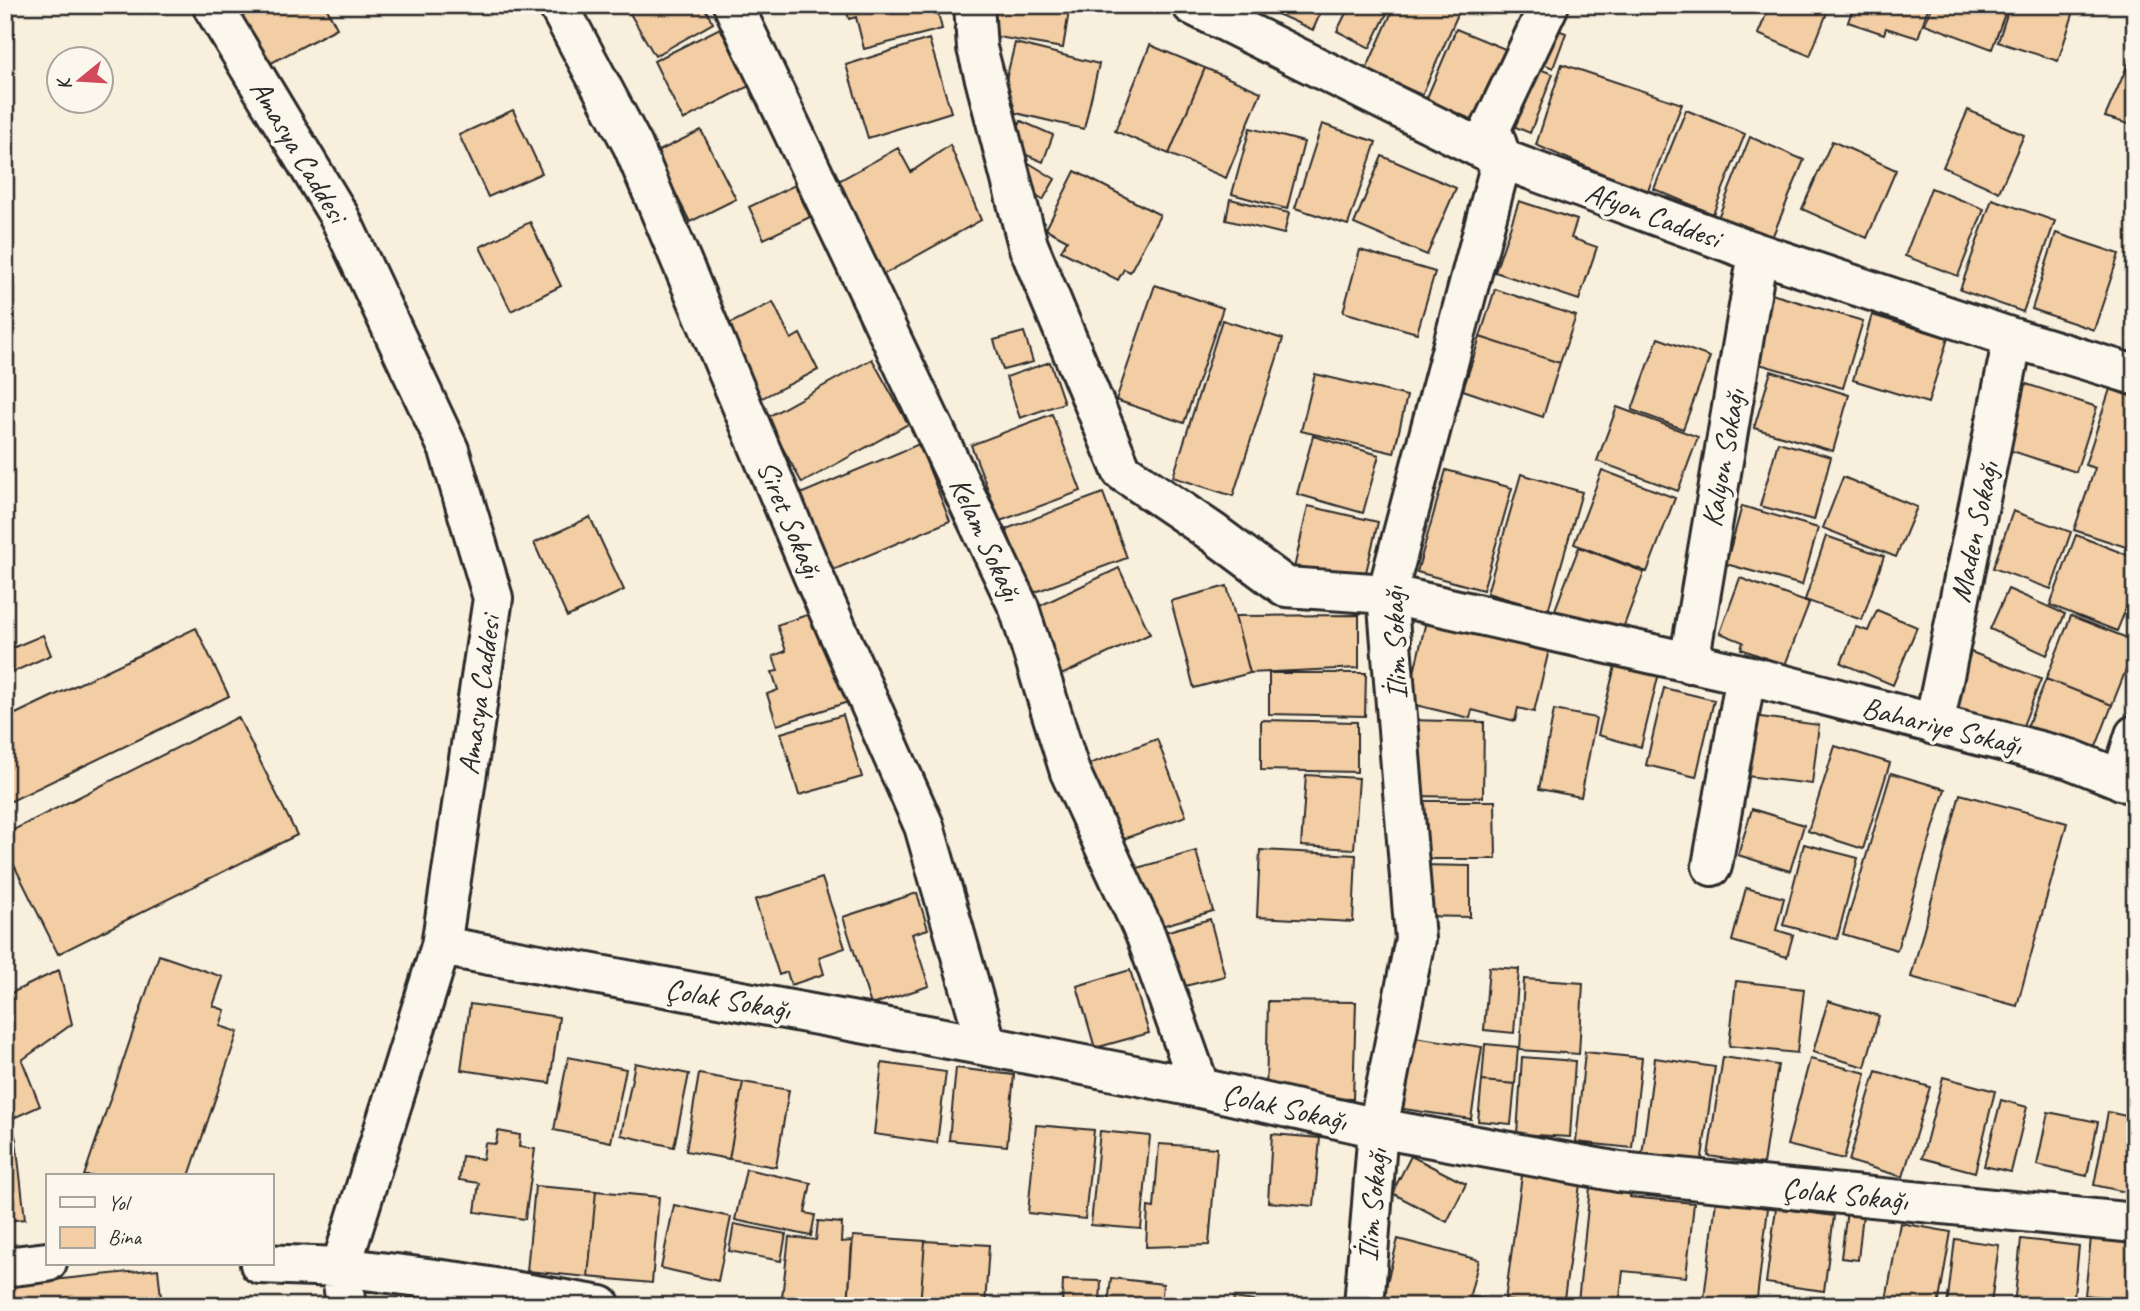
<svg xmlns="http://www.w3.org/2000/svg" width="2140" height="1311" viewBox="0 0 2140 1311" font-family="Caveat,sans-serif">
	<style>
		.building { fill: #f3cda3; stroke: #2b2b2b; stroke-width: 2 }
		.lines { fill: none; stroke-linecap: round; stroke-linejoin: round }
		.minor-casing { stroke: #2b2b2b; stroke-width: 44 }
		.minor { stroke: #fbf7ec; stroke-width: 38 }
		.labels { text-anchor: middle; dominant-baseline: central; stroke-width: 7; stroke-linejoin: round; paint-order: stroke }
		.street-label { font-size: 30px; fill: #2b2b2b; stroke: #fbf7ec }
	</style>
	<rect width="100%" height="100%" fill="#f9efdd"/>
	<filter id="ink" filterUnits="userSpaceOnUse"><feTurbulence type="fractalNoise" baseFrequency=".0143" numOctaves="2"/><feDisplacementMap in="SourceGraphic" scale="14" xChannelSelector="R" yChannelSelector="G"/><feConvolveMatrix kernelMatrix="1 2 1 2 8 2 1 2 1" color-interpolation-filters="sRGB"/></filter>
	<g filter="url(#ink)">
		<!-- building -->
		<path class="building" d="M230,5H325L337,28L262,68Z
			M625,5H703L713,23L655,56Z
			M845,5H936L942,29L864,49L856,17L849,19Z
			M991,5H1070L1063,48L986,35Z
			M1276,5H1324L1313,30L1273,12Z
			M1350,5H1391L1370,48L1337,31Z
			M1395,5H1462L1422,95L1366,70Z
			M1770,5H1830L1810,56L1758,34Z
			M1854,5H1929L1918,38L1886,28L1884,34L1848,22Z
			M1932,5H2008L1992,49L1925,24Z
			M2010,5H2076L2058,61L1998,42Z
			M1544,25L1566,33L1553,68L1531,59Z
			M720,28L749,86L683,120L654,61Z
			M1456,29L1515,53L1485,125L1426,100Z
			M929,39L951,112L868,138L846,65Z
			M1015,43L1099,64L1084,129L999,109Z
			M1150,45L1205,68L1169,154L1115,131Z
			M2129,62L2135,64V126L2105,117Z
			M1523,63L1553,74L1530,133L1501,121Z
			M1562,64L1682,104L1647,193L1536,145Z
			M1205,68L1261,92L1226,178L1169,154Z
			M513,110L542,173L488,197L459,135Z
			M1686,110L1745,134L1713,214L1654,189Z
			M1968,110L2024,135L1999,192L1943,167Z
			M1021,121L1053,135L1043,162L1010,148Z
			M1322,124L1376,142L1348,225L1295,208Z
			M1250,128L1304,142L1287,209L1232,194Z
			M701,130L736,199L690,222L655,153Z
			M1750,137L1804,160L1769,245L1716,223Z
			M1832,141L1896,170L1867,238L1802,209Z
			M950,145L981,220L879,277L828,187L898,148L911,172Z
			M1382,156L1456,188L1427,255L1354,224Z
			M1029,163L1055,179L1043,200L1016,185Z
			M1075,171L1160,215L1130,272L1124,269L1118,280L1061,251L1067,240L1046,229Z
			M795,185L810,217L764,239L749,207Z
			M1931,188L1984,209L1958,276L1905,256Z
			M1230,199L1289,213L1284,234L1226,220Z
			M1992,199L2055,221L2023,312L1960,290Z
			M1519,201L1577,220L1571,238L1597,247L1579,300L1495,272Z
			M530,222L561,286L511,311L480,247Z
			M2056,233L2119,254L2094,330L2032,309Z
			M1360,250L1435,272L1417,333L1343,312Z
			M1155,285L1223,308L1184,423L1116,400Z
			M1495,289L1576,316L1560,363L1480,337Z
			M1768,293L1863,321L1843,388L1749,361Z
			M773,302L791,339L800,334L818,370L752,403L717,330Z
			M1872,315L1948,338L1928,403L1853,380Z
			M1222,320L1283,339L1233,496L1173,477Z
			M1024,332L1033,362L1003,370L994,340Z
			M1480,337L1560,363L1543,417L1463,390Z
			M1658,338L1710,357L1683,429L1632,410Z
			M872,359L908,424L802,483L766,418Z
			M1050,362L1064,403L1020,418L1006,377Z
			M1771,371L1849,395L1833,451L1754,428Z
			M1315,374L1407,396L1394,453L1301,431Z
			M2017,381L2097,407L2076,472L1997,446Z
			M2110,389L2135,398V532L2129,548L2074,530L2095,468L2085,465Z
			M1617,407L1698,437L1678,491L1597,461Z
			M1052,414L1081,491L1000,521L971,445Z
			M1313,436L1379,455L1363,513L1297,494Z
			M1778,442L1831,457L1814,520L1760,506Z
			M919,444L950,521L826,573L793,497Z
			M1446,470L1512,488L1483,590L1417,572Z
			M1602,470L1675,498L1647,572L1574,544Z
			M1521,474L1582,492L1548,611L1487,593Z
			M1843,477L1917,507L1896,557L1823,528Z
			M1103,493L1127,558L1030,594L1006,529Z
			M1308,506L1378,522L1362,589L1293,573Z
			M1742,506L1818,528L1802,585L1726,564Z
			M2013,511L2071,532L2051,589L1993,568Z
			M590,517L624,590L567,617L534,543Z
			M2076,535L2135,558V586L2117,631L2050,605Z
			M1826,536L1884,556L1862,620L1805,600Z
			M1579,547L1644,572L1619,639L1553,615Z
			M1119,568L1150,634L1059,676L1029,611Z
			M1740,578L1809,603L1785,665L1741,649L1743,642L1720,633Z
			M1227,586L1250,673L1194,688L1171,601Z
			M2008,589L2065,614L2047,655L1990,629Z
			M822,610L851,701L777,725L767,694L778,690L772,672L778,671L773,656L786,651L777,625Z
			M1877,610L1917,627L1893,685L1841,663L1856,627L1868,631Z
			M1359,615V668L1250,673L1235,616Z
			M2071,616L2135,641V647L2112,705L2046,679Z
			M1426,621L1549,650L1534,712L1518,708L1515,721L1472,710L1470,718L1407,703Z
			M196,628L229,696L5,804V719Z
			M43,635L51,655L11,673L5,660V651Z
			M1971,652L2041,679L2019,736L1949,709Z
			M1616,662L1659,673L1641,747L1598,735Z
			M1269,673H1366L1365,716L1269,714Z
			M2046,679L2112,705L2092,757L2026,730Z
			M1664,688L1714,700L1696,777L1646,765Z
			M1554,710L1596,718L1581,797L1539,789Z
			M843,715L862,777L799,795L781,733Z
			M1753,716L1819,725L1812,784L1746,776Z
			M238,717L297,835L58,954L5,847V834Z
			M1261,720L1357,722V772L1261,770Z
			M1409,720L1484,722L1483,797L1408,796Z
			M1157,739L1186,816L1110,844L1081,767Z
			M1835,746L1890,763L1863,849L1808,831Z
			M1891,773L1945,789L1897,950L1843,934Z
			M1306,775L1359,778L1354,849L1301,846Z
			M1960,794L2067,823L2017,1006L1911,977Z
			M1411,801H1495L1496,859H1412Z
			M1752,809L1804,825L1790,871L1738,855Z
			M1804,844L1858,858L1837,939L1783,925Z
			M1260,850L1356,855L1353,922L1257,917Z
			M1196,851L1213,911L1151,929L1134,869Z
			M1419,865L1470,866V917L1418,916Z
			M822,878L845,948L819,957L824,974L791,985L787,972L779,975L755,900Z
			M1746,888L1784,898L1776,930L1793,935L1787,957L1732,941Z
			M917,893L928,929L912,934L929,986L871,1005L843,917Z
			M1210,919L1225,976L1173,989L1158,934Z
			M159,955L223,977L213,1006L225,1010L220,1026L238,1032L189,1176H84Z
			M1489,967L1519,969L1514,1033L1484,1030Z
			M59,970L72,1024L22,1060L40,1106L11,1119L16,1140L5,1143V996Z
			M1130,970L1149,1033L1095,1048L1077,986Z
			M1524,979L1583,983L1579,1054L1520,1050Z
			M1736,981L1804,989L1797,1053L1729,1046Z
			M1268,1001L1356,1002L1353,1099L1266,1097Z
			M1828,1001L1879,1016L1865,1067L1813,1052Z
			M470,1004L559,1017L550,1083L461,1070Z
			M1407,1036L1482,1047L1471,1119L1397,1108Z
			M1485,1044L1518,1047L1515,1084L1482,1081Z
			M1585,1052L1642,1058L1632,1148L1576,1142Z
			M568,1057L626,1069L611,1142L554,1130Z
			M1522,1057L1575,1061L1570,1137L1517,1134Z
			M1723,1057L1778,1065L1763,1164L1708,1156Z
			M1655,1058L1715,1067L1701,1164L1642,1155Z
			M1810,1059L1866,1073L1844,1159L1787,1145Z
			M635,1063L689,1074L674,1147L621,1135Z
			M882,1063L946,1072L937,1143L874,1134Z
			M956,1068L1014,1075L1007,1146L949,1140Z
			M1876,1071L1930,1087L1903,1177L1849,1161Z
			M699,1074L743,1082L729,1159L686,1151Z
			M1943,1077L1995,1091L1975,1172L1922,1158Z
			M1482,1081L1515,1084L1511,1124L1478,1121Z
			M743,1082L789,1090L776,1167L729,1159Z
			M2001,1100L2027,1107L2011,1172L1984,1166Z
			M2048,1112L2098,1122L2087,1176L2037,1165Z
			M2108,1112L2135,1118V1194L2094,1185Z
			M1036,1125L1094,1130L1085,1219L1028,1213Z
			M498,1131L520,1135L519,1147L535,1149L525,1219L475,1212L479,1183L459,1180L462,1156L483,1159L485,1143L496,1144Z
			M1100,1131L1150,1136L1141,1229L1091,1225Z
			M1272,1134L1320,1138L1314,1206L1268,1202Z
			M16,1140L25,1219L5,1221V1143Z
			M1159,1144L1217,1148L1209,1245L1146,1247L1148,1207L1154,1208Z
			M1411,1156L1466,1184L1447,1222L1392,1193Z
			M1523,1168L1581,1177L1563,1306H1543L1505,1300Z
			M746,1169L811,1183L805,1213L815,1215L811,1236L735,1220Z
			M1591,1178L1632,1182L1630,1197L1694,1203L1686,1277L1623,1271L1619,1306L1578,1302Z
			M535,1186L596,1191L588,1277L527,1271Z
			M596,1191L659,1197L652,1283L588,1277Z
			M1716,1201L1768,1208L1756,1306H1703Z
			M674,1205L731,1217L718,1281L661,1268Z
			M1776,1208L1834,1216L1824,1291L1766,1283Z
			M1847,1210L1863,1213L1858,1260L1841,1258Z
			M818,1221L842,1223L841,1242L852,1241L848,1306H781L789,1237L816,1240Z
			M1900,1223L1951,1232L1938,1306H1885Z
			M734,1224L786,1234L781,1261L729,1251Z
			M853,1236L925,1241L920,1306H848Z
			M2091,1238L2135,1244V1301L2085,1295Z
			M1398,1239L1479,1260L1467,1306H1399L1382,1302Z
			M1955,1239L1999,1245L1991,1303L2007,1306H1947Z
			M2021,1239L2079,1246L2073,1306H2014Z
			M925,1241L989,1245L985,1306H920Z
			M158,1269L162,1306H5V1285Z
			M1111,1278L1163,1284L1161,1306H1108Z
			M1063,1280L1101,1281L1100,1306H1062Z
			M1472,1297L1496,1301L1495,1306H1470Z
			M1234,1298L1289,1306H1233Z"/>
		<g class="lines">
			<defs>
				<path id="minor" d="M212,5L339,216L449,450L493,598L441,946L341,1267L346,1306
					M558,5L633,146L813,575L924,826L987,1046
					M733,5L1019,608L1070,772L1146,936L1200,1088
					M974,5L977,48L1028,245L1122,471L1212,532L1286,587L1387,594L1746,675L2070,759L2135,785
					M1192,5L1502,159L1758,253L2013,338L2135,375
					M1689,663L1758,253
					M1934,725L2013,338
					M2121,780L2135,735
					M1712,866L1746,675
					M441,946L987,1046L1200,1088L1378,1128L1619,1172L2135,1223
					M260,1264L341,1267L459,1282L601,1306
					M5,1267L47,1262
					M1364,1306L1378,1128L1415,939L1387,594L1502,159L1491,128L1549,5"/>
			</defs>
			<!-- minor casing -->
			<use href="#minor" class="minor-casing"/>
			<!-- minor -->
			<use href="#minor" class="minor"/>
		</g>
	</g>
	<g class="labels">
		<!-- street labels -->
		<g class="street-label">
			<text transform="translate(299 151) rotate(59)">Amasya Caddesi</text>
			<text transform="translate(1653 215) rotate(20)">Afyon Caddesi</text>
			<text transform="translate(1723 458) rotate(-80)">Kalyon Sokağı</text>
			<text transform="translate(790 519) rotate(67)">Siret Sokağı</text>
			<text transform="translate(1974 532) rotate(-78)">Maden Sokağı</text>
			<text transform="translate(986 539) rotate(65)">Kelam Sokağı</text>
			<text transform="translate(1395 643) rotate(-92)">İlim Sokağı</text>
			<text transform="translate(479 695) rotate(-82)">Amasya Caddesi</text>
			<text transform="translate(1942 726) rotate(14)">Bahariye Sokağı</text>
			<text transform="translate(728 999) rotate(10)">Çolak Sokağı</text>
			<text transform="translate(1285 1107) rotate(13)">Çolak Sokağı</text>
			<text transform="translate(1845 1194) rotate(6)">Çolak Sokağı</text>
			<text transform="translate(1372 1205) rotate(-85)">İlim Sokağı</text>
		</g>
	</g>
	<!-- margin -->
	<rect width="2140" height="1311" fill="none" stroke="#fbf7ec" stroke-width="28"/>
	<rect x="14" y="14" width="2112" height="1283" fill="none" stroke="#2b2b2b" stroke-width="2.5" filter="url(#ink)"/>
	<!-- legend -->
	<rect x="46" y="1174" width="228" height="91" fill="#fbf7ec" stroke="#a8a59f" stroke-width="2"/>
	<rect x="60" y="1197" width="35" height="10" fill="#fbf7ec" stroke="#a8a59f" stroke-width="2"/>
	<text x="108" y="1210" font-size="21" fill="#2b2b2b">Yol</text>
	<rect x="60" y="1227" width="35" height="21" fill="#f3cda3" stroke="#a8a59f" stroke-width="2"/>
	<text x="108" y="1244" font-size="21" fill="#2b2b2b">Bina</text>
	<!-- north arrow -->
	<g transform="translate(80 80) rotate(252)"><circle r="33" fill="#fbf7ec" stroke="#a8a59f" stroke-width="2"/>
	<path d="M0-5L12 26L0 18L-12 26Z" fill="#d1495b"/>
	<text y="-10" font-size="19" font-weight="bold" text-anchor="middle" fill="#2b2b2b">K</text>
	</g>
</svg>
